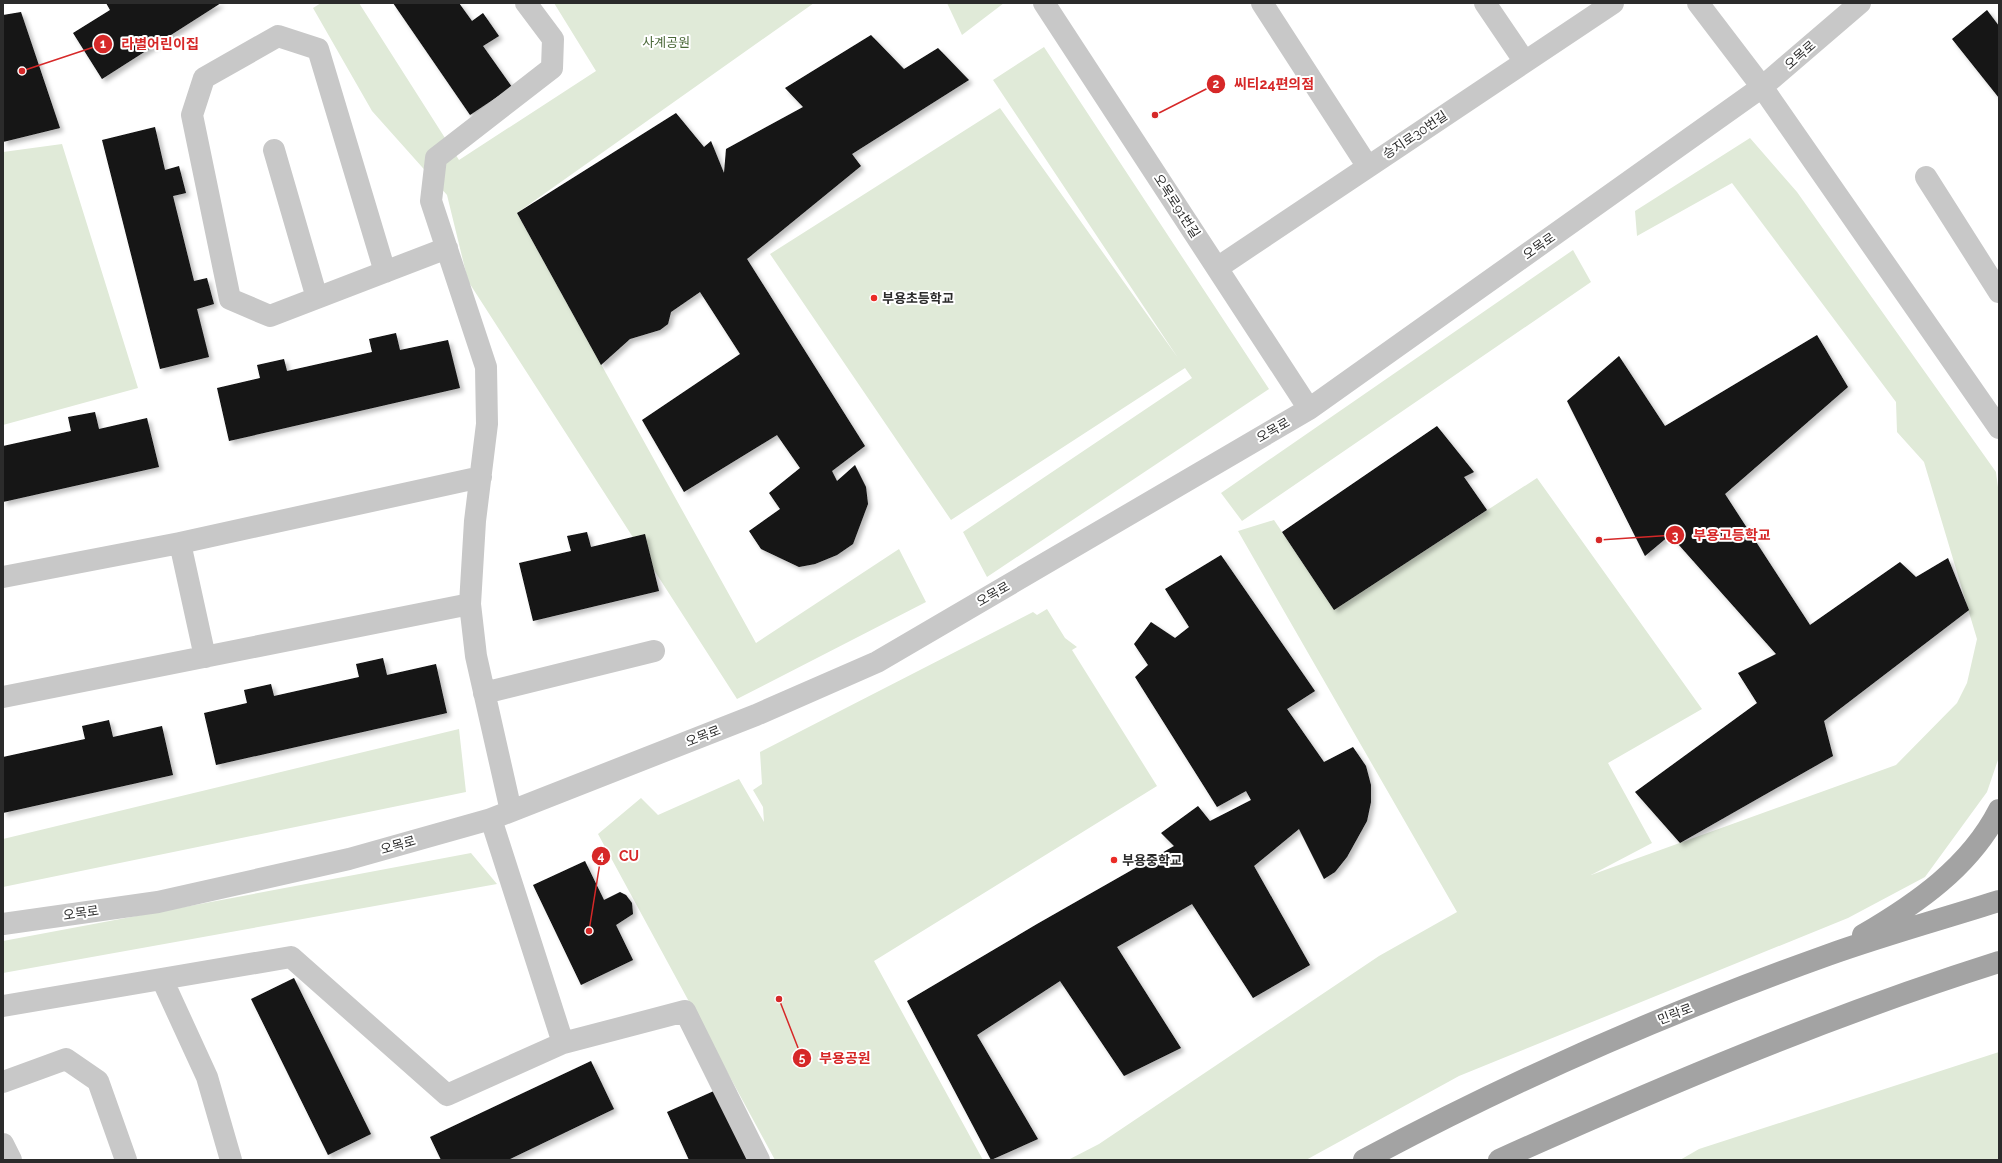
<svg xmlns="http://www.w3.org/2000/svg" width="2002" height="1163" viewBox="0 0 2002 1163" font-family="Raleway,'Noto Sans KR',sans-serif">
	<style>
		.green { fill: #e0ead8 }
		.building { fill: #121212; filter: url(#shadow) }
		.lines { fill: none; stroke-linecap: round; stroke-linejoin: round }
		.minor { stroke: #c8c8c8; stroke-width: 22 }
		.major { stroke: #a3a3a3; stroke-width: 22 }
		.poi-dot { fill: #ea2b26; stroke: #fff; stroke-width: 1.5 }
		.labels { text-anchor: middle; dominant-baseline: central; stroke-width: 4; stroke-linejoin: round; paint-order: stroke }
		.park-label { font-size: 13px; fill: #4a6838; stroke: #fff }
		.street-label { font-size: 13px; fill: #2b2b2b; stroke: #fff }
		.poi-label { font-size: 13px; font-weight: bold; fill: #2b2b2b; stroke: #fff; text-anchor: start }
		.leader { fill: none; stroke: #d62828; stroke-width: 1.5 }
		.callout-dot { fill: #d62828; stroke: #fff; stroke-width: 1.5 }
		.mark-label { font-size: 12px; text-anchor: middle; font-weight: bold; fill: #fff }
		.callout-label { font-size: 14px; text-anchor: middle; font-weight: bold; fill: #d62828; stroke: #fff; stroke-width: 4; stroke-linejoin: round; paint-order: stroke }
	</style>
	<defs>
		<filter id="shadow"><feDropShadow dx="3.5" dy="3.5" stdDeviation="2" flood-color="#0004"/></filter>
	</defs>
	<rect width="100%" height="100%" fill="#fff"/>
	<!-- green -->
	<path class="green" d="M321,3H359L459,160L596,71L554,3H814L517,213L756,643L899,549L926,602L737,699L468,281L447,195L372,111L313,8Z
		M947,3H1004L962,35Z
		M1044,47L1269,389L987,577L963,532L1192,378L1185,368L951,520L770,254L1000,108L1178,358L993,80Z
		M1750,138L1797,192L1996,472L1999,495V757L1987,792L1925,877L1848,918L1459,1076L1306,1160H1068L1099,1144L1379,956L1457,912L1238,531L1274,520L1334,609L1537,478L1702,709L1608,763L1652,843L1591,875L1896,765L1957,703L1967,683L1977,639L1924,462L1897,432L1896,402L1732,183L1637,236L1635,211Z
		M62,144L138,388L3,425V152Z
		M1573,250L1591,282L1242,521L1221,493Z
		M1047,609L1065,638L1077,647L1072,650L1157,786L874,961L983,1160H775L598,834L641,798L658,815L739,779L764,822L763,807L753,790L762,784L760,752L1033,612L1037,615Z
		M459,729L466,792L3,887V839Z
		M471,853L497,884L3,973V941Z
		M1999,1052V1160H1680L1699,1149Z"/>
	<!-- building -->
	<path class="building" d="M106,3H221L102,79L73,33L110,10Z
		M393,3H459L472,21L483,13L499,36L483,46L512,87L470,115Z
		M1987,10L1999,26V98L1952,39Z
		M21,12L60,128L3,142V15Z
		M871,35L904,69L938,48L969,80L852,154L861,166L747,259L865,446L832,471L837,481L855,465L866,487L868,504L853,544L837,555L815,564L799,567L761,549L749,531L780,509L769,493L800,468L777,435L684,492L642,420L740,354L700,292L671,312L668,324L660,330L630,339L601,365L517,213L676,113L704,147L711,141L724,173L726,149L803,107L785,88Z
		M155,127L165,170L179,166L186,193L173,196L194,281L207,278L214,304L197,309L209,357L160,369L102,140Z
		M396,333L400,350L448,340L460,388L229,441L217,388L260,378L257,365L284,359L287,371L372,352L369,339Z
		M1817,335L1848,387L1725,494L1810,625L1900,562L1916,577L1948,558L1969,610L1824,721L1833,756L1680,843L1635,792L1757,703L1738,673L1776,654L1670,535L1645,556L1567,401L1619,356L1665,426Z
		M95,412L99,429L147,418L159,467L3,502V446L71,431L68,417Z
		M1437,426L1474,472L1464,477L1487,510L1334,610L1282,532Z
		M587,532L591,547L645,534L659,591L533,621L519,563L571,551L567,536Z
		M1221,555L1315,691L1287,709L1324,762L1353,747L1366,766L1371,785V802L1367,821L1347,857L1335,872L1324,879L1299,829L1254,866L1310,965L1253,998L1192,904L1117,947L1181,1048L1124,1076L1060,981L977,1035L1038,1139L991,1160L907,1001L1037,924L1174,846L1161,833L1198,806L1210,821L1251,800L1246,791L1217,807L1135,677L1148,665L1134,644L1151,622L1175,638L1189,627L1165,589Z
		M383,658L387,675L436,664L447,713L216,765L204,713L247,703L244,690L271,684L274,696L359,677L356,664Z
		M109,720L113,737L162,726L173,775L3,813V757L85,739L82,726Z
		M585,861L604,900L620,892L626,895L632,903L633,914L616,925L633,960L581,985L533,885Z
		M294,978L371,1134L328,1155L251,999Z
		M591,1061L614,1109L508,1160H441L430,1137Z
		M716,1090L748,1160H689L667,1112Z"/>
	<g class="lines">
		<!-- minor -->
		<path class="minor" d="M1044,3L1309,409
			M1262,3L1368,167
			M1485,3L1525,62
			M1698,3L1762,87L1999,428
			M274,150L317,298
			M1926,177L1999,292
			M1217,268L1613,3
			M385,272L318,49L278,36L204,78L192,115L230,299L270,316L447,248
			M180,543L205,657
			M3,577L180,543L481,477
			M484,693L654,651
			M3,697L470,604
			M511,811L476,656L470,604L475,521L487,424L486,367L431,201L436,158L552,68L553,39L526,3
			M491,819L563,1043L685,1011L759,1160
			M3,924L158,902L349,859L491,819L756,715L877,662L1309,409L1762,87L1860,3
			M162,979L207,1077L231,1160
			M3,1006L291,957L447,1095L563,1043
			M3,1082L66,1059L98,1081L126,1160
			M3,1144L11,1160"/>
		<!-- major -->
		<path class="major" d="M1863,935C1916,904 1970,867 1999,810
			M1364,1160C1513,1080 1669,1012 1828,955C1884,935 1942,919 1999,901
			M1499,1160C1663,1086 1828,1016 1999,962"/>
	</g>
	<!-- markers -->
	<g class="poi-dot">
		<circle cx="874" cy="298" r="4"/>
		<circle cx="1114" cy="860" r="4"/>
	</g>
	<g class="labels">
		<!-- park labels -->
		<g class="park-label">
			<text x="666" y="42">사계공원</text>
		</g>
		<!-- street labels -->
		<g class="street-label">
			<text transform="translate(1800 55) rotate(-41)">오목로</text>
			<text transform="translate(1415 135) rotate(-34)">승지로30번길</text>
			<text transform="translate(1177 206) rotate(57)">오목로91번길</text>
			<text transform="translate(1539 246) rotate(-35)">오목로</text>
			<text transform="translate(1273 430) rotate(-30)">오목로</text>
			<text transform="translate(993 594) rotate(-30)">오목로</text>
			<text transform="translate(703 736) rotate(-21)">오목로</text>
			<text transform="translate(398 845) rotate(-16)">오목로</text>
			<text transform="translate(81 913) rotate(-8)">오목로</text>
			<text transform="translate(1675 1014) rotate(-21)">민락로</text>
		</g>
		<!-- poi labels -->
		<g class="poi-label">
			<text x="882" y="298">부용초등학교</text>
			<text x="1122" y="860">부용중학교</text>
		</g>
	</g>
	<!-- callouts -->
	<path class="leader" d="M22 71L103 44M1155 115L1216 84M1599 540L1675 535M589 931L601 856M779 999L802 1058"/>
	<g class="callout-dot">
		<circle cx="22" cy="71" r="4"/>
		<circle cx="1155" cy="115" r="4"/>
		<circle cx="1599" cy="540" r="4"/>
		<circle cx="589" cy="931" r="4"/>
		<circle cx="779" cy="999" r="4"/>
		<circle cx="103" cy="44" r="10"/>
		<circle cx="1216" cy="84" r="10"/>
		<circle cx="1675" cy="535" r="10"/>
		<circle cx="601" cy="856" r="10"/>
		<circle cx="802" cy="1058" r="10"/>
	</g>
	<g class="mark-label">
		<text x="103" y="48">1</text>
		<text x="1216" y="88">2</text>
		<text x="1675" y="540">3</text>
		<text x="601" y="860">4</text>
		<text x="802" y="1062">5</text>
	</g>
	<g class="callout-label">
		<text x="160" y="49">라별어린이집</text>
		<text x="1274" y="89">씨티24편의점</text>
		<text x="1732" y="540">부용고등학교</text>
		<text x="629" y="861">CU</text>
		<text x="845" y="1063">부용공원</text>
	</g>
	<!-- border -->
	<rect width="2002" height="1163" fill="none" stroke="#2b2b2b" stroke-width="8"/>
</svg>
